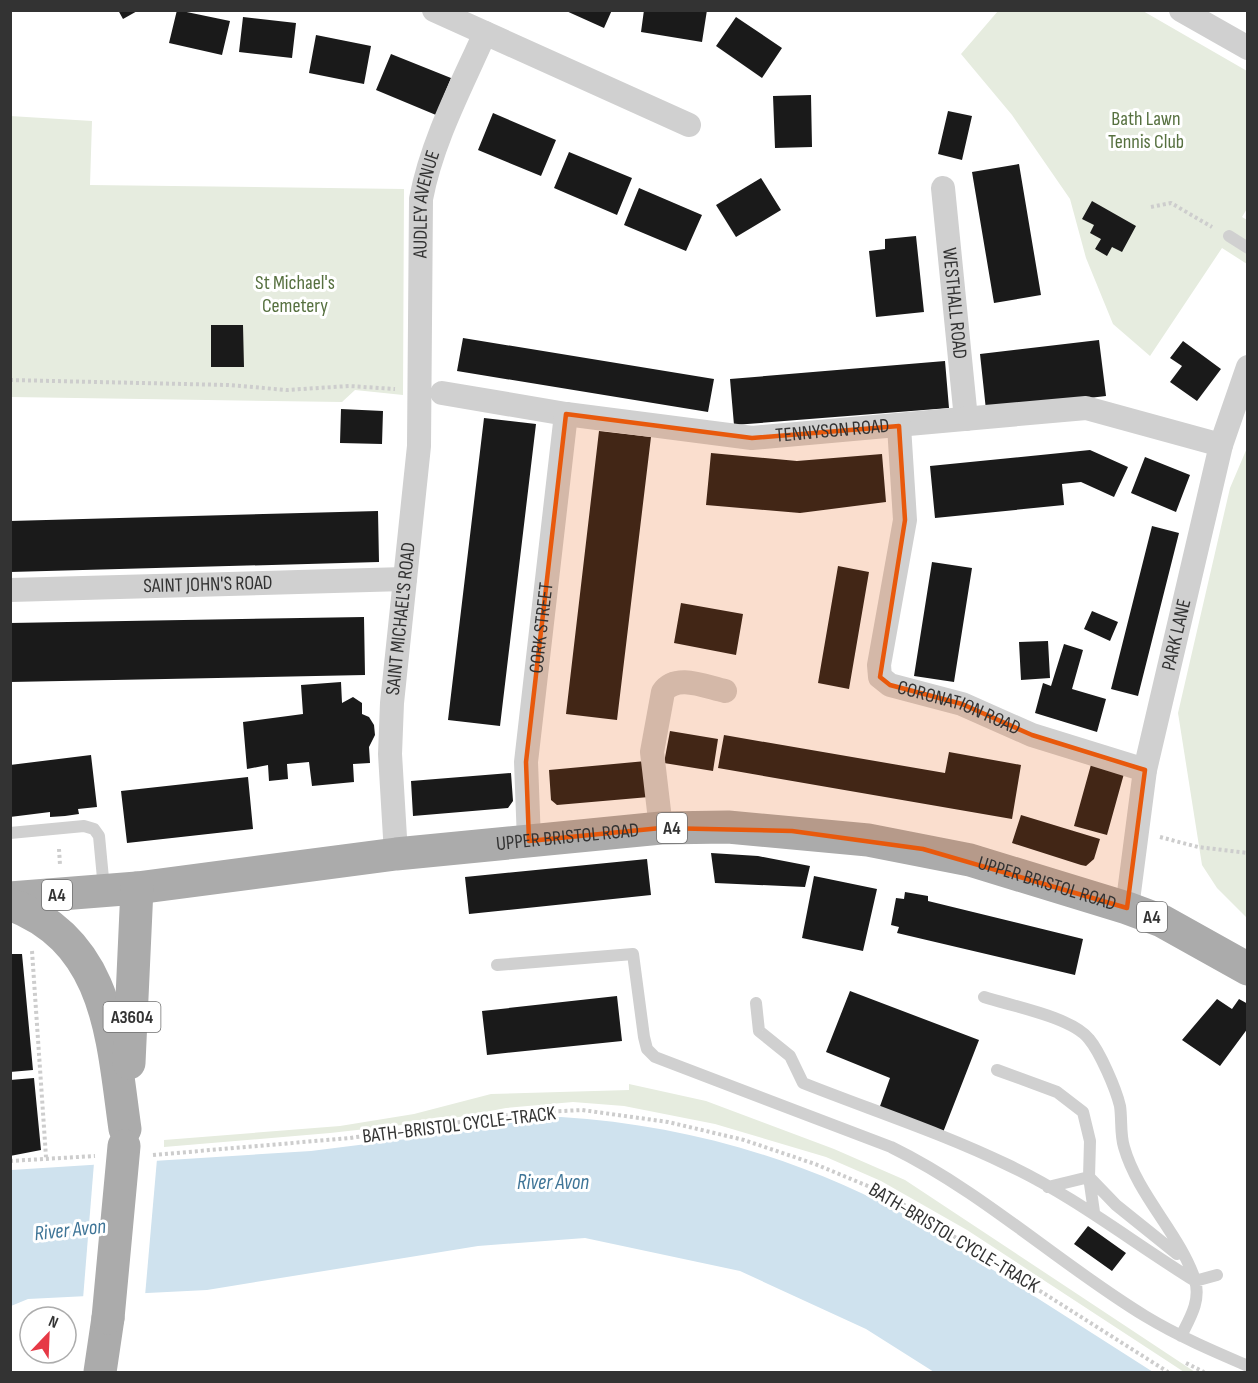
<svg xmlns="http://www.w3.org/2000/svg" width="1258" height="1383" viewBox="0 0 1258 1383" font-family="'Sofia Sans Condensed',sans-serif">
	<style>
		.green { fill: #e6ecdf }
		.water { fill: #cfe2ee }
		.pier { fill: #fff }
		.building { fill: #1a1a1a }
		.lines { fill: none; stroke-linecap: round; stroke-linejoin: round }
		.path { stroke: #cdcdcd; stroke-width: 4; stroke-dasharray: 3 3; stroke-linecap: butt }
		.lane { stroke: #d0d0d0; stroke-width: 12 }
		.street { stroke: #d0d0d0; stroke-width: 24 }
		.primary { stroke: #ababab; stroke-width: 33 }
		.primary-bridge { stroke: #ababab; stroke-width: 33 }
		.marked { fill: #e8590c; fill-opacity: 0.2; stroke: #e8590c; stroke-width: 4.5; stroke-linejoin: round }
		.labels { text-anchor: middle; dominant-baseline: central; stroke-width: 6; stroke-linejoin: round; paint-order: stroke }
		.shield { fill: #fff; stroke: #707070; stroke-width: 1.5 }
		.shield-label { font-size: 18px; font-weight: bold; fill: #333 }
		.park-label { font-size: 20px; fill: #56703f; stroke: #fff }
		.street-label { font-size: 20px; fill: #333; stroke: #fff }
		.water-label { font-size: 21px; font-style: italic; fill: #3f7597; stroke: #fff }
	</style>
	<rect width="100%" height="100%" fill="#fff"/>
	<!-- green -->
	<path class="green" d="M998,11H1143L1247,71L1248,207L1242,217L1247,220V264L1222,248L1150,356L1113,324L1086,258L1070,199L1012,115L961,54Z
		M10,116L92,121L90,185L404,189L403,395L355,390L342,402L11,397Z
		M1247,448V918L1217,888L1202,865L1178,713L1230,488Z
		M629,1084L706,1101L834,1149L905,1180L1195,1372H1184L967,1230L881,1181L826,1157L715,1124L624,1106L573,1102L506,1108L438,1121L330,1133L164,1147V1140L340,1126L414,1114L491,1094L629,1090Z"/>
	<!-- water -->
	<path class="water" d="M561,1117C689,1125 810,1161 921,1224L1153,1372H934L866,1329L740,1271L585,1238L478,1246L207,1290L28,1299L11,1306V1170L311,1151L446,1134L517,1120Z"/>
	<!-- pier -->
	<path class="pier" d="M157,1159L145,1296L83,1299L94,1163Z"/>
	<!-- building -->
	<path class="building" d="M118,10H139L123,19Z
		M177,10L230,21L222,55L169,43Z
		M564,10H612L604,28Z
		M644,10H707L702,42L641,32Z
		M243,17L296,23L292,58L239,52Z
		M736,17L782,48L762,78L716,46Z
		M316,35L371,46L364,84L309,73Z
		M391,54L451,78L436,115L376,90Z
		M811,95L812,147L775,148L773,96Z
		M948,111L972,116L962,160L938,154Z
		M493,113L556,140L541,176L478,150Z
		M569,152L632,178L617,215L554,188Z
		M1019,164L1041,295L994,303L972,172Z
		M761,178L781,210L736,237L716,205Z
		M639,188L702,215L686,251L624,225Z
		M1092,201L1136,226L1122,252L1112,247L1107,256L1095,249L1101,239L1090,233L1094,225L1082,219Z
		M916,236L924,312L876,317L869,251L885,249V239Z
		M211,325H243L244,367H211Z
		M463,338L714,379L708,412L457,371Z
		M1099,340L1106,396L986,410L980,354Z
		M1183,341L1221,369L1197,401L1170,382L1182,366L1170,358Z
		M945,361L949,408L734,425L730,379Z
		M341,409L383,411L382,444L340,443Z
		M484,418L536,424L500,726L448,720Z
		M599,431L651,437L617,720L566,714Z
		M1090,450L1128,467L1114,497L1081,482L1062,484L1064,505L935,518L930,466Z
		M711,453L797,461L882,454L886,502L800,513L706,505Z
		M1145,457L1190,475L1176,512L1131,493Z
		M378,511L379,562L10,572V521Z
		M1152,526L1179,533L1138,696L1111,689Z
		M932,562L972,568L954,682L914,676Z
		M838,566L869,572L849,689L818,683Z
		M681,603L743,614L736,655L674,643Z
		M1092,611L1118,622L1110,641L1084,629Z
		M364,617L365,675L10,682V623Z
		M1048,641L1050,678L1021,680L1019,642Z
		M1064,644L1083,650L1072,689L1106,699L1097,732L1035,713L1043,683L1051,686Z
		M341,682L342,703L353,697L362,703V714L369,717L374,725L375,735L369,747L370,763L353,764L354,782L312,786L309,762L287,764L288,779L269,781L268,765L247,769L243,722L303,714L301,685Z
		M670,731L718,739L713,771L664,763Z
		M724,735L945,773L949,752L1021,765L1012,819L718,768Z
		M91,755L97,807L78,809L79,814L65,816L50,817V812L10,817V765Z
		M646,761L649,797L557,805L551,800L549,770Z
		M1092,761L1125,770L1107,835L1074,826Z
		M511,773L513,801L508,808L413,816L411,781Z
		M248,777L253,829L127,843L121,791Z
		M1021,815L1100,839L1094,859L1086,866L1081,865L1012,843Z
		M711,853L758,856L810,866L805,887L715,883Z
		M647,859L651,895L469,914L465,877Z
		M814,876L877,889L863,951L802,938Z
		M905,892L928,896V901L1083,939L1075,975L897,933L899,927L891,925L896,898L904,899Z
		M10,954H22L33,1070L10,1072Z
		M850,991L979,1040L942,1135L879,1109L890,1078L826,1052Z
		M617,996L622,1041L487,1055L482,1011Z
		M1217,999L1232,1009L1239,999L1248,1004V1028L1220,1066L1182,1040Z
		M34,1078L41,1150L10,1156V1080Z
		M1088,1226L1126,1253L1112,1271L1074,1244Z"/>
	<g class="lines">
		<!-- path -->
		<path class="path" d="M1151,207L1171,203L1212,227
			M10,380L228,385L287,390L349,386L395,389
			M1160,837L1198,847L1248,853
			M59,849L60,865
			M32,951L46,1157
			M153,1155L350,1138L522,1113L582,1110L668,1122L744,1140L815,1164L887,1194L1168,1372
			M10,1161L95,1156
			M1186,1363L1204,1372"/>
		<!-- lane -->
		<path class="lane" d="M1229,236L1248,248
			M10,833L84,826L94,829L99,836L104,889
			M497,965L633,954L644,1037L647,1049L655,1057L891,1147C983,1192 1058,1263 1145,1316C1178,1336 1213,1351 1248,1366
			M984,997C1011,1006 1072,1017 1089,1039C1100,1052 1116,1089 1120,1106C1122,1119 1120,1134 1124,1147C1138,1196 1180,1234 1195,1280C1201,1301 1190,1318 1181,1336
			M756,1003L759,1031L790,1056L803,1083C871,1110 942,1133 1008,1165C1074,1196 1132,1242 1195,1281L1217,1275
			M997,1070L1057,1092L1083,1112L1090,1141L1089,1177L1116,1205L1177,1254
			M1048,1187L1089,1177L1094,1212"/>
		<!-- street -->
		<g class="street">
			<path d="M434,10L689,125"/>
			<path d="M1181,10L1248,48"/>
			<path id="s1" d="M943,188L966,419"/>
			<path id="s2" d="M442,393L566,414L752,438L1086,408L1221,445"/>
			<path id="s3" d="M899,426L905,520L879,665L880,677L890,685L962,704L1032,735L1145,770"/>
			<path id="s4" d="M10,590L405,579"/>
			<path d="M661,828L652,752L663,692C676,673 706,687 725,691"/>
			<path id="s5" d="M529,841L526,762L566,414"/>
			<path id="s6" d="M396,854L390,754L392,703L419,446L421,199C432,141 461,87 485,33"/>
			<path id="s7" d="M1127,908L1145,770L1221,445L1248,367"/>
		</g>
		<!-- primary -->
		<g class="primary">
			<path id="s8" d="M10,898L137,888L396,854L661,828L728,827L868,840L970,860L1127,908L1162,921L1248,969"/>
			<path d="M10,904C110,942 112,1038 125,1129"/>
			<path d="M129,1063L137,888"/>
			<path d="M100,1372L108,1318"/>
		</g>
		<!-- primary-bridge -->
		<path class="primary-bridge" d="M108,1318L124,1146"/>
	</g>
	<!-- marked area -->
	<path class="marked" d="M566,414L752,438L899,426L905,520L880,677L890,685L962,704L1032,735L1145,770L1127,908L923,849L792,831L661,828L529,841L526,762Z"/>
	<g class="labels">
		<!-- shield labels -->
		<g class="shield">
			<rect x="657" y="813" width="30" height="30" rx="4.5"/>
			<rect x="42" y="880" width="30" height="30" rx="4.5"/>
			<rect x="1137" y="902" width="30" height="30" rx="4.5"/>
			<rect x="103.5" y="1002" width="57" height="30" rx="4.5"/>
		</g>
		<g class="shield-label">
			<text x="672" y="828">A4</text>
			<text x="57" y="895">A4</text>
			<text x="1152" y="917">A4</text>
			<text x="132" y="1017">A3604</text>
		</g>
		<!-- park labels -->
		<g class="park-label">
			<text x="1146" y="119">Bath Lawn<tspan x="1146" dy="23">Tennis Club</tspan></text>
			<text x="295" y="283">St Michael's<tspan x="295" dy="23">Cemetery</tspan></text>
		</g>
		<!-- street labels -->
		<g class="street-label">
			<text stroke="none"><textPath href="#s6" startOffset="652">AUDLEY AVENUE</textPath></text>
			<text stroke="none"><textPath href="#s1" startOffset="116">WESTHALL ROAD</textPath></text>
			<text stroke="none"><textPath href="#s2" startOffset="394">TENNYSON ROAD</textPath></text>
			<text stroke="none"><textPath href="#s4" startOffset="198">SAINT JOHN'S ROAD</textPath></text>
			<text stroke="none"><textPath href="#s6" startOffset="236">SAINT MICHAEL'S ROAD</textPath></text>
			<text stroke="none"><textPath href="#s5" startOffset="214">CORK STREET</textPath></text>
			<text stroke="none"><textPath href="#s7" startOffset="278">PARK LANE</textPath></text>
			<text stroke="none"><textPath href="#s3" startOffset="339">CORONATION ROAD</textPath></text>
			<text stroke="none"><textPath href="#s8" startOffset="561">UPPER BRISTOL ROAD</textPath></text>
			<text stroke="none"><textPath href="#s8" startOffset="1047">UPPER BRISTOL ROAD</textPath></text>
			<text transform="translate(459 1125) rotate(-7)">BATH-BRISTOL CYCLE-TRACK</text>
			<text transform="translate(954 1238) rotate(31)">BATH-BRISTOL CYCLE-TRACK</text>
		</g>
		<!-- water labels -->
		<g class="water-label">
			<text x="553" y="1182">River Avon</text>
			<text transform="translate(70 1230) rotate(-6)">River Avon</text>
		</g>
	</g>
	<!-- border -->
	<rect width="1258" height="1383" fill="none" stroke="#333333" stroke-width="24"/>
	<!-- north arrow -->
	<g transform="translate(48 1335) rotate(23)"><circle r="28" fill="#ffffff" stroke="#adadad" stroke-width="1.5"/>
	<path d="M0-4.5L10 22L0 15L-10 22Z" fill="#e63946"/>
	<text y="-9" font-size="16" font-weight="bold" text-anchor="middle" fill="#333333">N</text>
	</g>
</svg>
